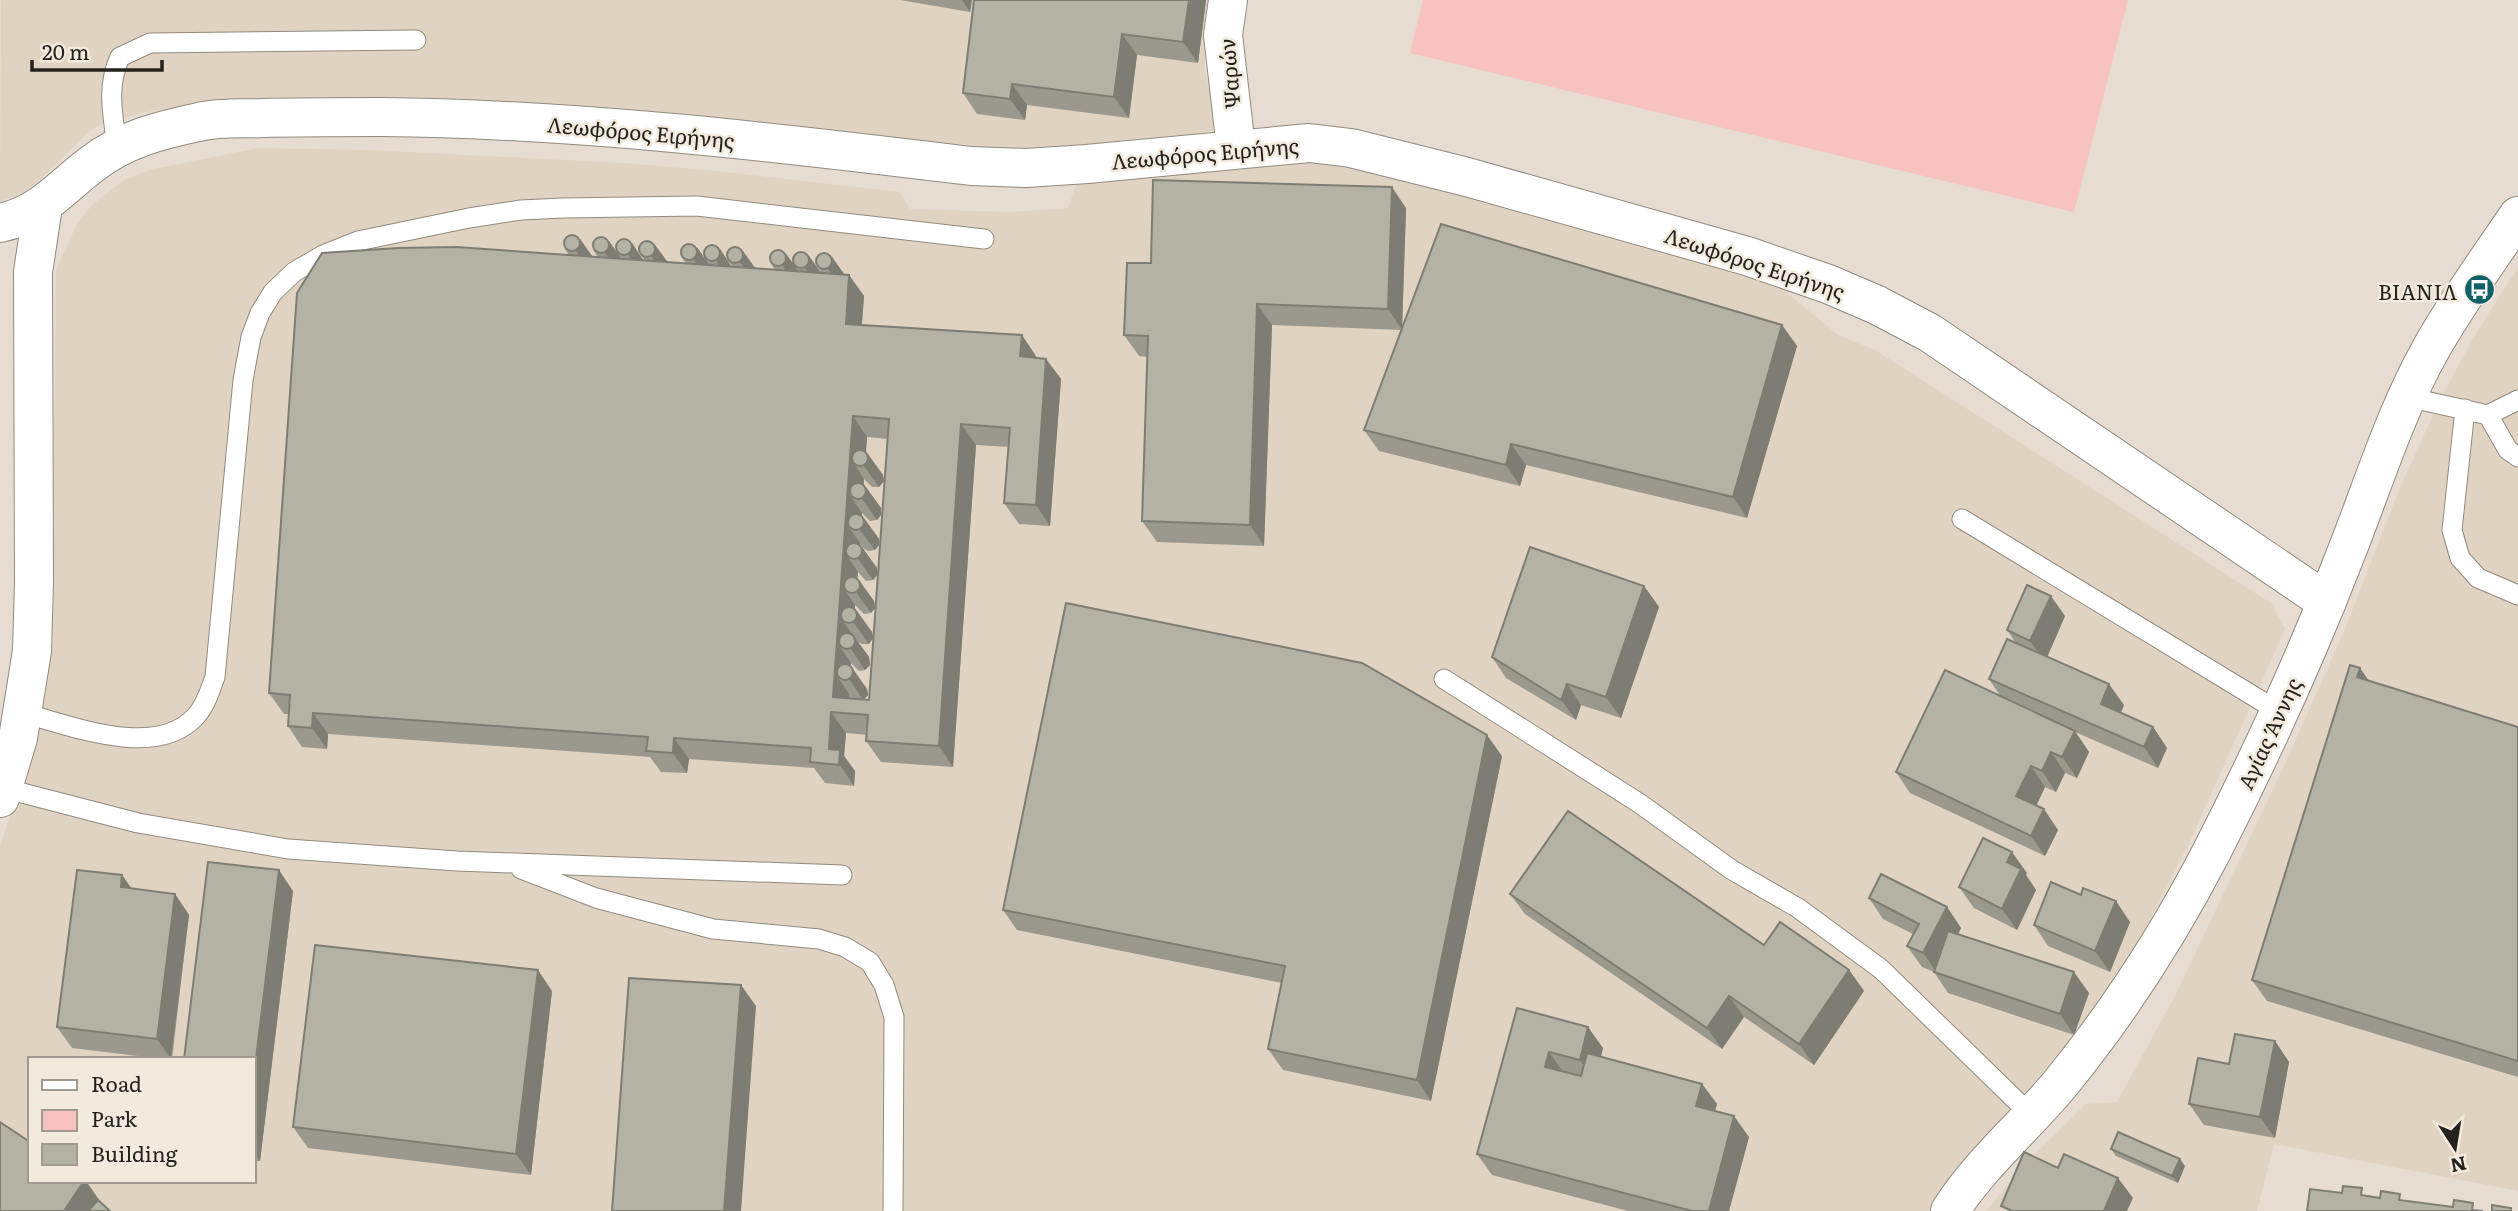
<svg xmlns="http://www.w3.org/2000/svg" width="2518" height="1211" viewBox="0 0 2518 1211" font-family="Literata,serif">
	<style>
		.built { fill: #e1d3c1; fill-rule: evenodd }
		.green { fill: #f7c2bf }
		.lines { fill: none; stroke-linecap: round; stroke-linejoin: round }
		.service-casing { stroke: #928a7f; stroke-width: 21 }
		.minor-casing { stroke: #928a7f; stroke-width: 40 }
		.tertiary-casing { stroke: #928a7f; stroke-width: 40 }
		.service { stroke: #fff; stroke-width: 19 }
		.minor { stroke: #fff; stroke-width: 38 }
		.tertiary { stroke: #fff; stroke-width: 38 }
		.wall { fill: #9b998e; fill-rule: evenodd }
		.shaded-wall { fill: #7e7d74 }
		.building { fill: #b4b2a5; stroke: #7e7d74; stroke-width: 2; fill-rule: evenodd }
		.labels { text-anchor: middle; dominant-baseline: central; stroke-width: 5; stroke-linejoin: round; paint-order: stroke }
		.street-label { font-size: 21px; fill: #25221e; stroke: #f3eade }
		.poi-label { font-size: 21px; fill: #25221e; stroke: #f3eade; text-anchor: end }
	</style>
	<rect width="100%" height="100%" fill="#e6dcd1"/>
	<!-- built -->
	<path class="built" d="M1,0H1212L1204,67L1218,130L1107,149L1030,154L231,101L180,106L136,114L101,124L88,132L38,182L20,195L0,201Z
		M259,148L369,150L624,163L717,171L900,192L910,209L1014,212L1068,208L1077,183L1322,157L1764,274L1838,335L1875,350L2271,603L2285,629L2191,839L2147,926L2101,1004L2073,1040L1968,1155L1941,1189L1929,1211H0V846L39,730L48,681L52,637L56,270L77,224L92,205L124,180L149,170ZM30,1059H254V1181H30Z
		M2518,267V1191L2274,1144L2257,1211H1986L2028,1161L2086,1104L2117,1102L2176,994L2283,768L2343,634L2400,488L2438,404L2472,340Z"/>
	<!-- green -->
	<path class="green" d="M1423,0H2128L2074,212L1410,53Z"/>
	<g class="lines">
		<defs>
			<path id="service" d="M117,147C113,115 106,87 120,57L150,43L416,40
				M2407,397L2488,415L2518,400
				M2465,409L2452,530L2460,558L2478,578L2518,595
				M2488,415L2508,450L2518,457
				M1962,519L2278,711
				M1444,679L1639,803L1732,870L1798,908L1881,969L2032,1116
				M23,713C73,726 156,760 196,716C206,705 210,690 215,677L243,380L251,337L260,313L273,292L294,272L323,255L358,241L469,218L521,210L563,208L697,206L984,239
				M3,788L138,823L288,849L457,861L842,875
				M521,869L596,898L713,929L819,939L845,947L870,962L884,985L894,1017L893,1211"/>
			<path id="minor" d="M1228,0L1223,35L1236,148
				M0,798L18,738L32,651L34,582L33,272L43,206"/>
			<path id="tertiary" d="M0,223C42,214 60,188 92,164C124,139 161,130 199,122C220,117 242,119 263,118C302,117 341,117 380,117C578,119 775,142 971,166L1026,168L1087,164L1309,143L1351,148L1467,177L1747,256L1828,284L1877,305L1930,333L2327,602
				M1950,1211C1980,1164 2024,1127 2060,1084C2119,1012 2169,934 2212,851C2260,757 2305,659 2343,561C2372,489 2394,414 2432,347C2458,301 2489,259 2518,216"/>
		</defs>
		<!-- service casing -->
		<use href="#service" class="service-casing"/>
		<!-- minor casing -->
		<use href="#minor" class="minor-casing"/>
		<!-- tertiary casing -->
		<use href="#tertiary" class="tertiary-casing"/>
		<!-- service -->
		<use href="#service" class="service"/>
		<!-- minor -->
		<use href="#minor" class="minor"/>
		<!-- tertiary -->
		<use href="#tertiary" class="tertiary"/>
	</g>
	<!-- wall -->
	<path class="wall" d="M900,0H972L970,12Z
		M974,0H1206L1198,63L1137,55L1129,118L1027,105L1025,120L977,114L963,93Z
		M1406,208L1402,329L1782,325L1797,346L1747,518L1526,465L1520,486L1379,451L1364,430L1402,330L1272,325L1264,546L1157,542L1142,521L1148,357L1139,356L1124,335L1151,263Z
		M580,239L592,257H598L593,250L609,241L616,251L644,261H645L639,252L655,245L667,262L686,264L681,256L704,257L733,267L727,259V252L755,268L775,270L770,262L786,254L793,263L809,256L822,273L817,266L832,257L844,275H849L864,296L862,325L1046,359L1061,379L1050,526L1019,524L1004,503L1009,447L976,445L953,767L881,762L866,741L867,735L846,733L844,756L855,771L854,786L825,783L814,768L689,759L687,773L661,772L650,757L328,734L327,749L302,747L288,726V714H284L269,693L569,255L564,248ZM867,437L888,439L869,700H864L868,695L867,689L851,666V663L859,671L865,670L870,665L869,657L858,642L862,644H869L873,638L872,632L855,609V605L864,614L871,613L875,608L874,601L857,579L858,572L866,581L873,580L877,575V568L860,545V544L862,547L868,551L875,550L879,545V539L862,516V513L870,521L877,520L881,515V508L864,485V479L872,487H879L884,481L883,475L866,452Z
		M1644,586L1659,607L1621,718L1581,705L1576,720L1506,678L1492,657Z
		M2065,616L2047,657L2124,705L2121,713L2153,727L2167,748L2158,768L2075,732L2089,752L2077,778L2065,773L2056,792L2045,787L2036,806L2058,830L2045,856L1910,793L1896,772L2001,697L1989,679L2015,642L2007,630Z
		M2360,668L2369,681L2518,727V1077L2267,1001L2252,980Z
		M1502,756L1431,1101L1283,1070L1268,1049L1282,983L1017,930L1003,910Z
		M2027,873L2026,875L2036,890L2017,930L1974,908L1959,887Z
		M293,891L260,1161H254V1059Z
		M175,894L189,915L172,1059H163L72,1048L57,1027Z
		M1510,894L1764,945L1849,970L1864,991L1814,1065L1744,1017L1722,1049L1525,914Z
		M2081,895L2130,922L2110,972L2048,946L2034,925Z
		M1869,898L1947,907L1961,928L1958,934L2089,993L2074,1035L1948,993L1934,972L1922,967L1907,946L1913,934L1883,919Z
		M552,991L531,1175L308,1148L293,1127Z
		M1517,1008L1603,1048L1601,1057L1702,1084L1717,1104L1715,1111L1749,1137L1729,1211H1628L1492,1175L1477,1154Z
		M2275,1041L2289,1062L2275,1138L2204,1125L2189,1104L2229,1064Z
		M2111,1149L2185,1166L2178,1183L2116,1156Z"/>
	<!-- shaded-wall -->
	<path class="shaded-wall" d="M962,0H972L970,12Z
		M1189,0H1206L1198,63L1183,42Z
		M1122,34L1137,55L1129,118L1114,97Z
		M1012,84L1027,105L1025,120L1010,99Z
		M1392,187L1406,208L1402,330L1388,309Z
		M580,239L595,260L591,272L576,251Z
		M609,241L624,263L620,274L605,253Z
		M632,243L646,264L642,276L628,255Z
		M655,245L670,265L666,277L651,256Z
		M697,247L712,269L708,281L694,260Z
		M720,249L734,270L730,282L716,261Z
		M743,251L758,272L754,283L740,262Z
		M786,254L801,275L797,287L783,266Z
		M809,256L823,277L820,288L805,268Z
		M832,257L847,278L843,290L828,269Z
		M849,275L864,296L860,345L846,324Z
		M1257,304L1272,325L1264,546L1250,525Z
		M1782,325L1797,346L1747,518L1733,497Z
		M1022,335L1036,356L1035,377L1020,356Z
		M1046,359L1061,379L1050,526L1036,505Z
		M853,416L867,437L865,465L868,454L883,475L884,481L879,487L864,466L853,462L864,479L863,498L866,487L881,508V515L877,520L862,499L850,495L862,513L861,528L864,518L879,539V545L875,550L860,530L848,526L860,543L859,559L862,547L877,568V575L873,580L858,559L847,556L858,572L856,592L859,580L874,601L875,608L871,613L856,592L844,589L855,605L854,622L857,611L872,632L873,638L869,644L854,623L842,620L869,657L870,665L865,670L851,649L839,645L851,663L850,678L852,668L867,689L868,695L863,700L849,679L837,676L849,694L848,713L833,697Z
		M961,424L976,445L953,767L939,746Z
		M1511,444L1526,465L1520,486L1506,465Z
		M1644,586L1659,607L1621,718L1606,697Z
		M2051,596L2065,616L2045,662L2030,641Z
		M2360,668L2374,689L2357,677Z
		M1567,684L1581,705L1576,720L1561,700Z
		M2109,684L2124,705L2115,725L2101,704Z
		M831,712L846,733L844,756L855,771L854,786L829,749Z
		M313,713L328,734L327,749L312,728Z
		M2153,727L2167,748L2158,768L2144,747Z
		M2075,731L2089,752L2077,778L2062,757Z
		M1487,735L1502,756L1431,1101L1417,1080Z
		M674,738L689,759L687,773L673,753Z
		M2051,752L2065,773L2056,792L2042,771Z
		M2031,766L2045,787L2031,817L2016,796Z
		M2044,809L2058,830L2045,856L2031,836Z
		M2012,852L2027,873L2026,875L2036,890L2017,930L2002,909L2007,862Z
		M279,870L293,891L260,1161L254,1152V1075Z
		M122,875L137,896L121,887Z
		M175,894L189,915L171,1059L157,1039Z
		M2116,901L2130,922L2110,972L2095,951Z
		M1947,907L1961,928L1938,974L1923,953Z
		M538,970L552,991L531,1175L516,1154Z
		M1849,970L1864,991L1814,1065L1799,1044Z
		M2074,972L2089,993L2074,1035L2060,1014Z
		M741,985L756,1006L741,1211H724Z
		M1729,996L1744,1017L1722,1049L1707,1028Z
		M1588,1027L1603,1048L1594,1081L1580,1060Z
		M2275,1041L2289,1062L2275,1138L2260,1117Z
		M1549,1052L1564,1073L1545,1067Z
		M1702,1084L1717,1104L1710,1127L1696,1106Z
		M1734,1116L1749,1137L1729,1211H1709Z
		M2180,1159L2185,1166L2178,1183L2172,1176Z
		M2118,1178L2133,1198L2127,1211H2104Z
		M84,1181H86L100,1201L93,1211H64Z"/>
	<!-- building -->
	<path class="building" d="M974,0H1189L1183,42L1122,34L1114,97L1012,84L1010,99L963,93Z
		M1153,180L1392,187L1388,309L1257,304L1250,525L1142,521L1148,336L1124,335L1127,263H1151Z
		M1441,224L1782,325L1733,497L1511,444L1506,465L1364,430Z
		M564 243a8 8 0 1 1 16 0a8 8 0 1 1-16 0Z
		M593 245a8 8 0 1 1 16 0a8 8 0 1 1-16 0Z
		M616 247a8 8 0 1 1 16 0a8 8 0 1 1-16 0Z
		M639 249a8 8 0 1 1 16 0a8 8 0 1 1-16 0Z
		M681 252a8 8 0 1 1 16 0a8 8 0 1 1-16 0Z
		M704 253a8 8 0 1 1 16 0a8 8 0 1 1-16 0Z
		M727 255a8 8 0 1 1 16 0a8 8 0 1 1-16 0Z
		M456,247L849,275L846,324L1022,335L1020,356L1046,359L1036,505L1004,503L1010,428L961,424L939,746L866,741L868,715L831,712L829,749L840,750L839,765L810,762L811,748L674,738L673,753L646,751L648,737L313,713L312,728L288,726L290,695L269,693L297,293L322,253L398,248ZM853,416L889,419L869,700L833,697Z
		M770 258a8 8 0 1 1 16 0a8 8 0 1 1-16 0Z
		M793 260a8 8 0 1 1 16 0a8 8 0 1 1-16 0Z
		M816 261a8 8 0 1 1 16 0a8 8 0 1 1-16 0Z
		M852 458a8 8 0 1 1 16 0a8 8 0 1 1-16 0Z
		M850 491a8 8 0 1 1 16 0a8 8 0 1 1-16 0Z
		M848 522a8 8 0 1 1 16 0a8 8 0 1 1-16 0Z
		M846 551a8 8 0 1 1 16 0a8 8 0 1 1-16 0Z
		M1530,547L1644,586L1606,697L1567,684L1561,700L1492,657Z
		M844 585a8 8 0 1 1 16 0a8 8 0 1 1-16 0Z
		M2027,585L2051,596L2030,641L2007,630Z
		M1066,603L1362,663L1487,735L1417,1080L1268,1049L1285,966L1003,910Z
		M841 615a8 8 0 1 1 16 0a8 8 0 1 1-16 0Z
		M839 641a8 8 0 1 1 16 0a8 8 0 1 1-16 0Z
		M2007,639L2109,684L2101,704L2153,727L2144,747L1989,679Z
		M837 672a8 8 0 1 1 16 0a8 8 0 1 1-16 0Z
		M2350,665L2360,668L2357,677L2518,727V1061L2252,980Z
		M1945,670L2075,731L2062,757L2051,752L2042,771L2031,766L2016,796L2044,809L2031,836L1896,772Z
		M1568,811L1764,945L1780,922L1849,970L1799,1044L1729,996L1707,1028L1510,894Z
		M1983,838L2012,852L2007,862L2021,869L2002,909L1959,887Z
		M208,862L279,870L254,1075V1059H184Z
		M77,870L122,875L121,887L175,894L157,1039L57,1027Z
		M1881,874L1947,907L1923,953L1907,946L1919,924L1869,898Z
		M2051,882L2081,895L2083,888L2116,901L2095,951L2034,925Z
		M1948,931L2074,972L2060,1014L1934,972Z
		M315,945L538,970L516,1154L293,1127Z
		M629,978L741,985L724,1211H612Z
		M1517,1008L1588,1027L1580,1060L1549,1052L1545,1067L1581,1076L1587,1053L1702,1084L1696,1106L1734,1116L1709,1211H1692L1477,1154Z
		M2235,1034L2275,1041L2260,1117L2189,1104L2198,1058L2229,1064Z
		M0,1122L30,1142V1181H84L64,1211H0Z
		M2118,1132L2180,1159L2172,1176L2111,1149Z
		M2024,1152L2058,1168L2064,1154L2118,1178L2104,1211H2012L2001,1206Z
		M2343,1186L2362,1188L2361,1195L2380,1198L2381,1191L2400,1194L2399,1200L2453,1207L2454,1200L2473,1203L2472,1210L2483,1211H2307L2310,1189L2342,1193Z
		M98,1200L110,1211H88Z
		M2492,1205L2511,1208V1211H2492Z"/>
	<!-- icons -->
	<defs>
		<symbol id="bus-disc" viewBox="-11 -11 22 22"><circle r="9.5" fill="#116168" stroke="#f3eade"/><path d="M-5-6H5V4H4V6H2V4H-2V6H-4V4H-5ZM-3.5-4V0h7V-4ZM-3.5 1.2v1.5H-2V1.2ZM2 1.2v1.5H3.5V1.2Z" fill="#fff"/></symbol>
	</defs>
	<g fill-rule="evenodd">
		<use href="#bus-disc" x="2462" y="272" width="35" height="35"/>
	</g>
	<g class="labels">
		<!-- street labels -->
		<g class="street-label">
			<text transform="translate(1228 74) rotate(-95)">Ψαρών</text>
			<text transform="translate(641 131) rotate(5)">Λεωφόρος Ειρήνης</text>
			<text transform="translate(1205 152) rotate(-5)">Λεωφόρος Ειρήνης</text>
			<text transform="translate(1755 262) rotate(18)">Λεωφόρος Ειρήνης</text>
			<text transform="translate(2268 733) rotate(-65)">Αγίας Άννης</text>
		</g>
		<!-- poi labels -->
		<g class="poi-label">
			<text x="2457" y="290">ΒΙΑΝΙΛ</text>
		</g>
	</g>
	<!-- legend -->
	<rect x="28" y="1057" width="228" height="126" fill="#f3eade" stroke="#a19a91" stroke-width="2"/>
	<rect x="42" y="1080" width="35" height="10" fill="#ffffff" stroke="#a19a91" stroke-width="2"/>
	<text x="91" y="1092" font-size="21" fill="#25221e">Road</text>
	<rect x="42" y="1110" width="35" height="21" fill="#f7c2bf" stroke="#a19a91" stroke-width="2"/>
	<text x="91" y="1127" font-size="21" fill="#25221e">Park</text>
	<rect x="42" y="1144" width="35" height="21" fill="#b4b2a5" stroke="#a19a91" stroke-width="2"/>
	<text x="91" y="1162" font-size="21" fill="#25221e">Building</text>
	<!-- north arrow -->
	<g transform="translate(2455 1148) rotate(168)" stroke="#f3eade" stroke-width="5" paint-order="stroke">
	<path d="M0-5L12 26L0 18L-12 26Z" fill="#25221e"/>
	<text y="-10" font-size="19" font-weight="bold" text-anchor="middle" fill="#25221e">N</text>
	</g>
	<!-- scale -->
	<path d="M32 60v10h130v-10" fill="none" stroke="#25221e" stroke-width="3.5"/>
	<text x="42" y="60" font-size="21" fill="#25221e" stroke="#f3eade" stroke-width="5" paint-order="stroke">20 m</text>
</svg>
